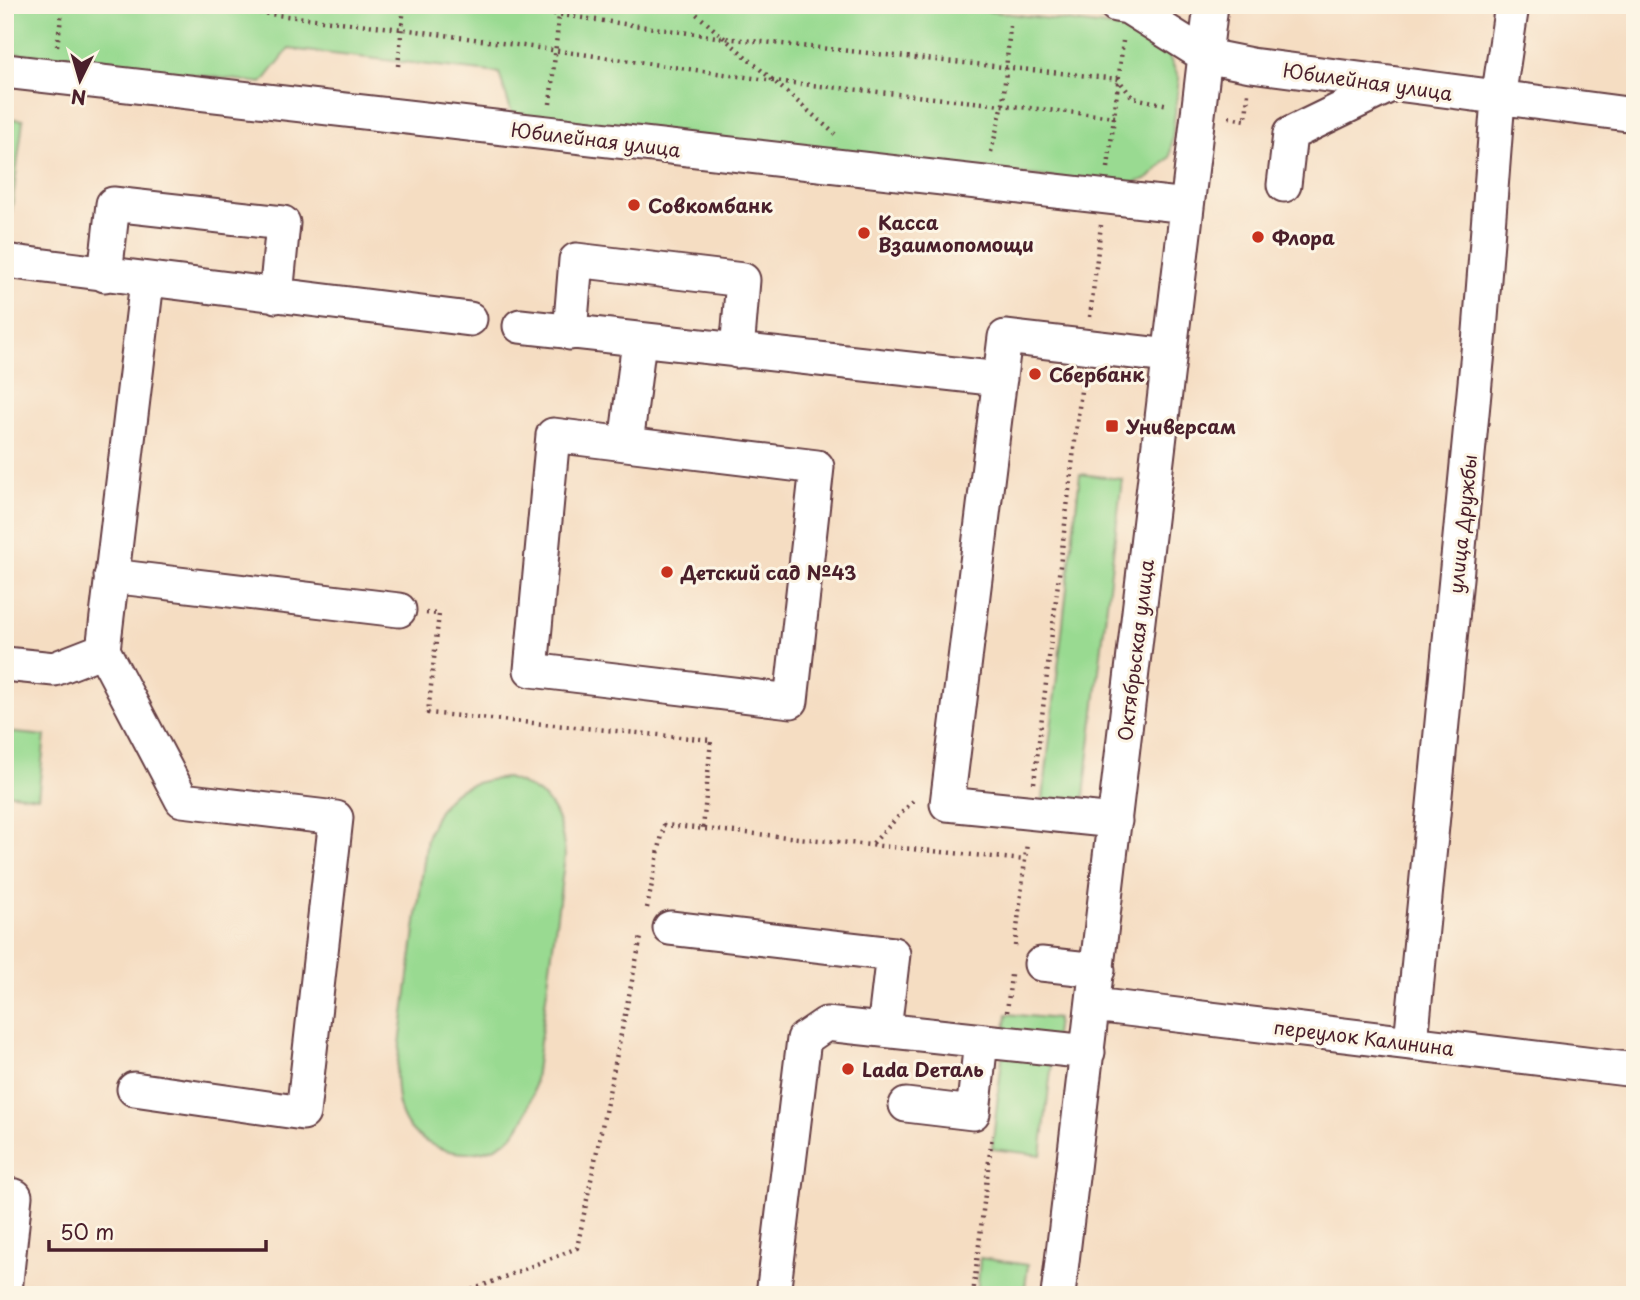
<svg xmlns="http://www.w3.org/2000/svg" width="1640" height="1300" viewBox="0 0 1640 1300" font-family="'Playpen Sans',sans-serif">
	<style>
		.green { fill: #99da91; stroke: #727c5e; stroke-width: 2 }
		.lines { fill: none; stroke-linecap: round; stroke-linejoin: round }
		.minor-casing { stroke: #643c42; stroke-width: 37 }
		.path { stroke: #643c42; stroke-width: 4.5; stroke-dasharray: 2 5; stroke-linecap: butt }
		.minor { stroke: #fff; stroke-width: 33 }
		.poi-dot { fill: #c8321e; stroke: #fcf5e5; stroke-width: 2.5 }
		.labels { text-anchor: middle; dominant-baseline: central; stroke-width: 6; stroke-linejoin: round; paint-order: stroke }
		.street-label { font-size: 19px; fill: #4a1f2b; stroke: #fcf5e5 }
		.poi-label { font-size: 19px; font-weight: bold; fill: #4a1f2b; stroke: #fcf5e5; text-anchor: start }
	</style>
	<rect width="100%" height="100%" fill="#fcf5e5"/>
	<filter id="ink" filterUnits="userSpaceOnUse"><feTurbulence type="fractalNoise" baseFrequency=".0143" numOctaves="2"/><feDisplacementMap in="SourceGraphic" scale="14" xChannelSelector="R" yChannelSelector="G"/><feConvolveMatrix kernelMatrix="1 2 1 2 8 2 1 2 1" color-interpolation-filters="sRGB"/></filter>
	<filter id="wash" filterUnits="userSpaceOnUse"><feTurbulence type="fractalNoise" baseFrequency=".00686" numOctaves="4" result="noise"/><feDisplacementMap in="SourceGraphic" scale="28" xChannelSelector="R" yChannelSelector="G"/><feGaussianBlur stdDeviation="1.57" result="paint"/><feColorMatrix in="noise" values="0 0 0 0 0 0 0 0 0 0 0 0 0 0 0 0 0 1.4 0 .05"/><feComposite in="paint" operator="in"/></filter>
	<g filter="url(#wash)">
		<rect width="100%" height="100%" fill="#f5ddc2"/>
		<!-- green -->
		<path class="green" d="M11,5H940L1137,30L1166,50L1179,78L1170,157L1149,178L1125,186L512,114L499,73L289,49L262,83L5,52Z
			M5,118L23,120L7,247H5Z
			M1080,474L1122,479L1082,812L1042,808Z
			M6,732L45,736L38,797L5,793Z
			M506,778C550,792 561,811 565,856L533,1094C529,1104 527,1115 521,1124C498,1164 436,1160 409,1127C397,1112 397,1093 396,1075L427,838C442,793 460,782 506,778Z
			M1007,1014L1057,1019L1041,1155L992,1149Z
			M980,1258L1028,1265L1024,1295H977Z"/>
	</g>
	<g filter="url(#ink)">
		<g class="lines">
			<defs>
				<path id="minor" d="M1116,5L1128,7L1206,56L1251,65L1635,115
					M5,71L1187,206
					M1284,185L1290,134L1393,84
					M5,261L470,319
					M105,275L113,204L283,223L276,296
					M520,326L1000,379
					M570,333L576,260L743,280L737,351
					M626,444L553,435L531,670L791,701L817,467L626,444L639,341
					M111,576L399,610
					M103,650L182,800L336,818L303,1113L134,1089
					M5,664L54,669L103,650L147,281
					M1115,821L947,804L1005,337L1169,356
					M670,928L893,954L884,1030
					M1041,964L1098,970
					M1094,1005L1635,1070
					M1411,1042L1480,331L1498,99L1512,5
					M906,1105L973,1113L981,1041
					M5,1195L15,1196L5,1291
					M773,1295L804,1039L826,1024L1088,1052
					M1058,1295L1211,5"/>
			</defs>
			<!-- minor casing -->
			<use href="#minor" class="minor-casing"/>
			<!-- path -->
			<path class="path" d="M189,5L402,29L774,81L1115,117
				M491,5L724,38L1118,79L1133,98L1169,105
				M686,5L835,134
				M57,46L63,5
				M398,66L404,5
				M550,104L560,5
				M1229,117L1246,120L1248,93
				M991,152L1003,104L1010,26
				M1108,168L1123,41
				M1090,317L1101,225
				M426,613L439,614L428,713L711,740L703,829
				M1034,783L1083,374
				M873,843L915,799
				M647,908L664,825L1025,860
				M1015,946L1027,843
				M1007,1012L1011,975
				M459,1295L577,1248L641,937
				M973,1295L992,1135"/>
			<!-- minor -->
			<use href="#minor" class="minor"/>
		</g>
	</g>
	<!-- markers -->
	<g class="poi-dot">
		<circle cx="634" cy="205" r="7"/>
		<circle cx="864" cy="233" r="7"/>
		<circle cx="1258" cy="237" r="7"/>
		<circle cx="1035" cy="374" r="7"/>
		<rect x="1105" y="419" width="14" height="14" rx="3.5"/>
		<circle cx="667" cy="572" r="7"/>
		<circle cx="848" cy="1069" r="7"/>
	</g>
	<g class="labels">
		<!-- street labels -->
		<g class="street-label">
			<text transform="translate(1368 81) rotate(8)">Юбилейная улица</text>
			<text transform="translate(596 139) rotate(7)">Юбилейная улица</text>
			<text transform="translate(1462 524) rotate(-84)">улица Дружбы</text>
			<text transform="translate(1135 650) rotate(-83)">Октябрьская улица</text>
			<text transform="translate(1364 1037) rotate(7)">переулок Калинина</text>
		</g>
		<!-- poi labels -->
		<g class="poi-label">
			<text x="648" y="205">Совкомбанк</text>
			<text x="878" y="222">Касса<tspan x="878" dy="22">Взаимопомощи</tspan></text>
			<text x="1272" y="237">Флора</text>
			<text x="1049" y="374">Сбербанк</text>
			<text x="1126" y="426">Универсам</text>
			<text x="681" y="572">Детский сад №43</text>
			<text x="862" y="1069">Lada Dеталь</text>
		</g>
	</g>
	<!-- margin -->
	<rect width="1640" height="1300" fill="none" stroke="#fcf5e5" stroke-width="28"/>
	<!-- north arrow -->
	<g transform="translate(80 80) rotate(185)" stroke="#fcf5e5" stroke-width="5" paint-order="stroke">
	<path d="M0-5L12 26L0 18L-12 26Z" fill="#4a1f2b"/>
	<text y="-10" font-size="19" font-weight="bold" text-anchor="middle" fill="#4a1f2b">N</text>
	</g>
	<!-- scale -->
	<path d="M49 1240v10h217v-10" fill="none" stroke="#4a1f2b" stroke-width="3.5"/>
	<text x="60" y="1240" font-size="21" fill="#4a1f2b" stroke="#fcf5e5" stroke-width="5" paint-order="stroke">50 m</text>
</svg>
